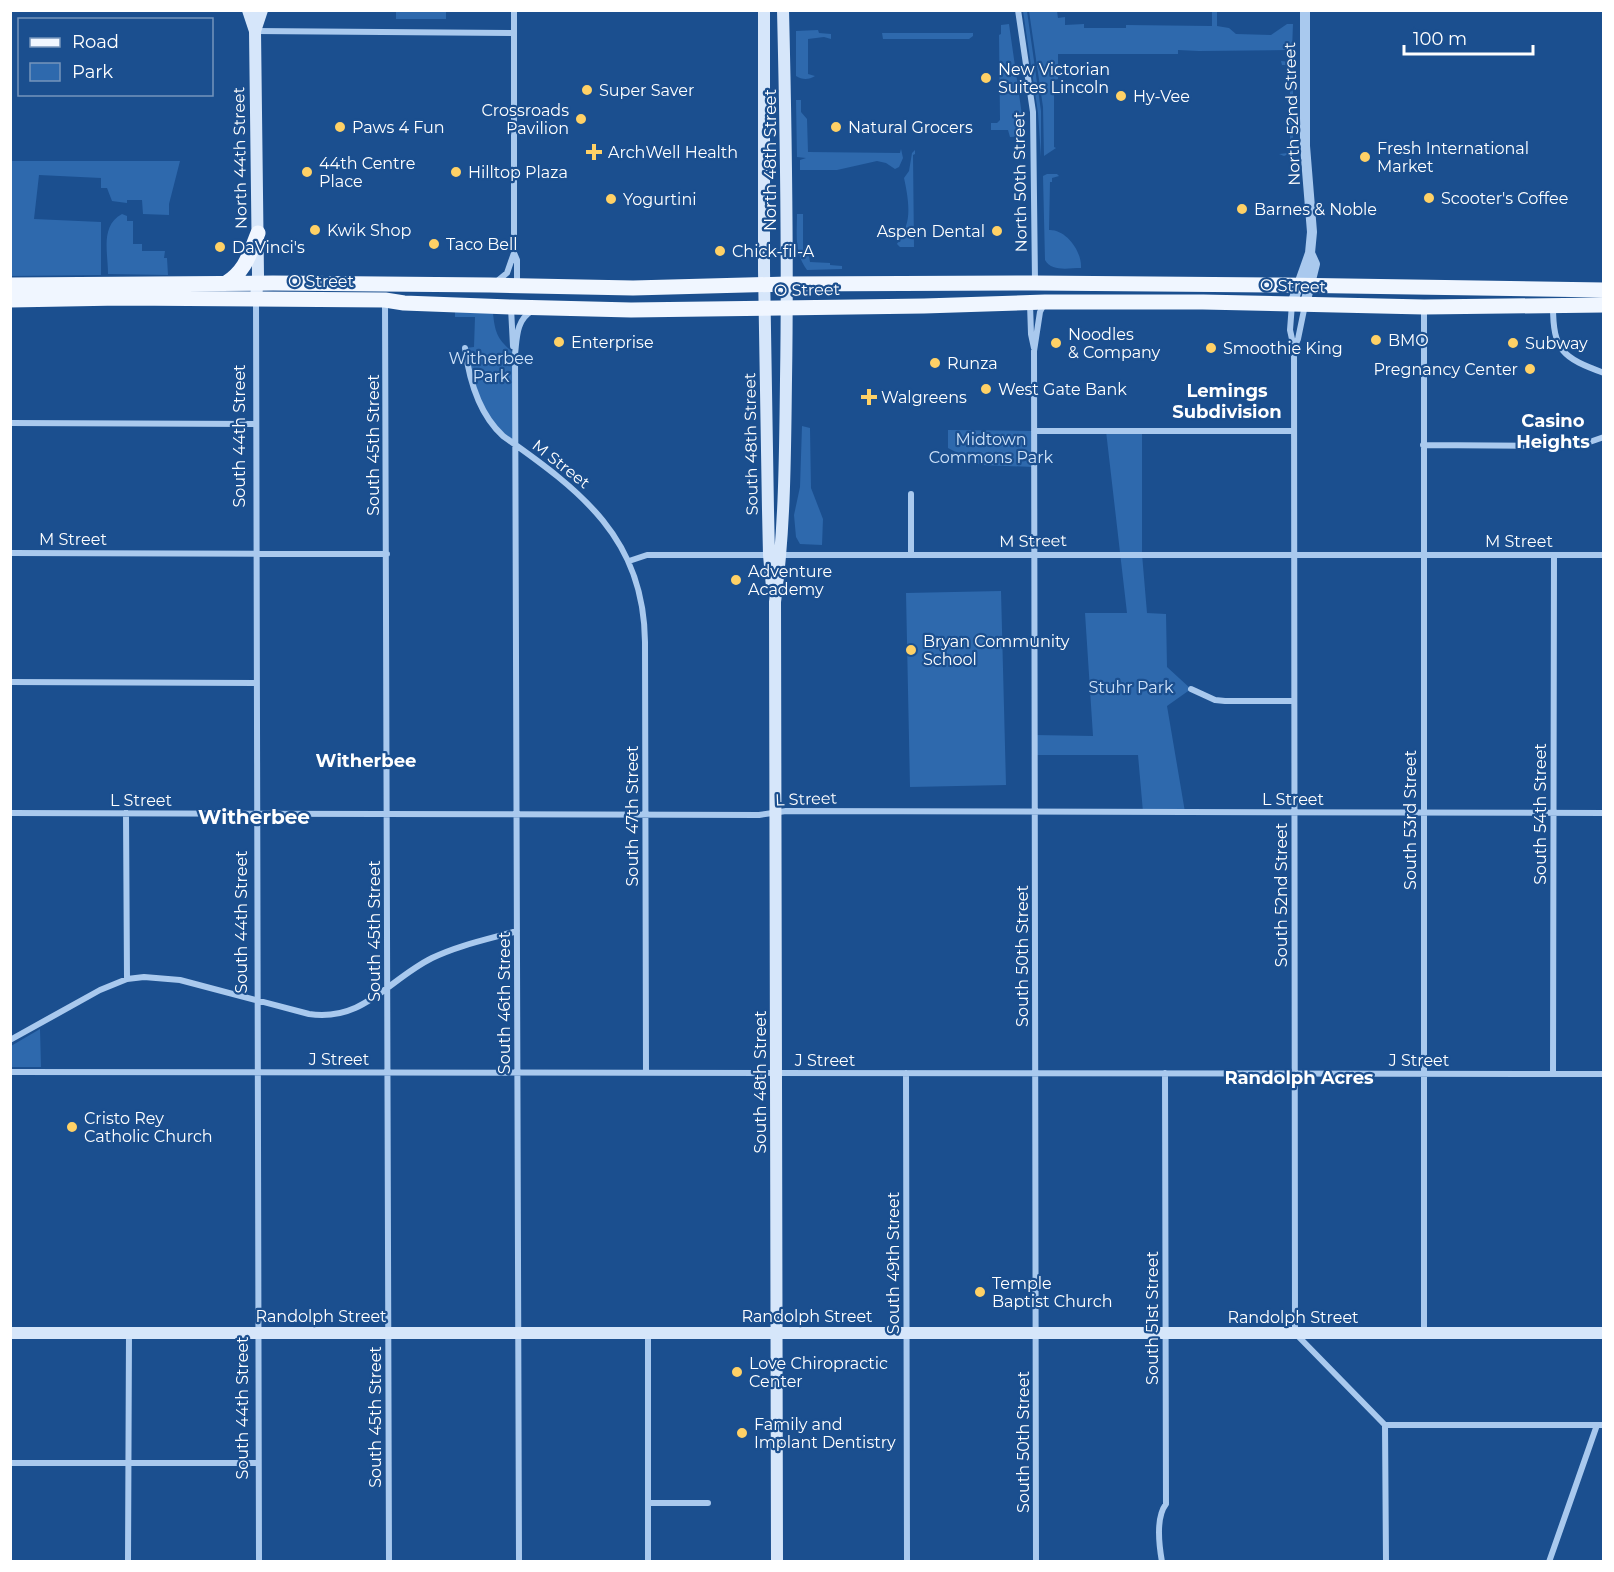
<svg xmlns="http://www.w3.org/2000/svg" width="1614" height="1572" viewBox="0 0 1614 1572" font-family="Montserrat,sans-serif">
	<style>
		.green { fill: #2e69ad }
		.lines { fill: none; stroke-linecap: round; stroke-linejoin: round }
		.minor { stroke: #a9c9ee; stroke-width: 6 }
		.tertiary { stroke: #a9c9ee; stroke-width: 10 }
		.secondary { stroke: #d6e6fa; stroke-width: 12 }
		.primary { stroke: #f0f6ff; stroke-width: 15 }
		.poi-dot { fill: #ffd166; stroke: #1b4f8f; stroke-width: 2 }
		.labels { text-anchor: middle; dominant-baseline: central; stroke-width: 4.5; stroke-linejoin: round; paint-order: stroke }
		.poi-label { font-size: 16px; fill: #fff; stroke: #1b4f8f; text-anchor: start }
		.street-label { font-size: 16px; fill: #fff; stroke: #1b4f8f }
		.park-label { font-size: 16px; fill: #cfe3fa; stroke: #1b4f8f }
		.neighbourhood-label { font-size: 18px; font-weight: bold; fill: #fff; stroke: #1b4f8f }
		.quarter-label { font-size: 20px; font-weight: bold; fill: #fff; stroke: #1b4f8f }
	</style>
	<rect width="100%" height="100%" fill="#1b4f8f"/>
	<!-- green -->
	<path class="green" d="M396,11H446V19H396Z
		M1023,11H1027L1041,111V157L1038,113Z
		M1029,11H1057L1058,18L1065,17V25L1084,24V28H1126V25L1212,26V11H1217V26L1229,28L1236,34L1271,35L1287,24H1293L1292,50L1199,51L1178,50V54H1058V79L1054,80V147L1056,148L1044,156L1043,107Z
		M1009,24L1025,136L1010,137L1008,130H991V123H997L1000,120L999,35L1001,34V25Z
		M818,30L819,33L831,34V39L824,37L808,39V74L815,76C809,80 802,80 796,76V31Z
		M882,33H973V36L969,39H883Z
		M1281,61L1290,62L1293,67V152L1284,156L1279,154L1288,153L1290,149V70L1288,65H1282Z
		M796,100H801V112L807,119L808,152L900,153L901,149L903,158L899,167L895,169L886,163L877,161L837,170H800V160L806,158L797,157Z
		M915,150V154L913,155L914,247H900L897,244C900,238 905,233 906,226C911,212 907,192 904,178L909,171L912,153Z
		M11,161H180L169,204V215L143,214L142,200H127V203L112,201L107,188H101V178L39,175L34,219L101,222V275L11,276Z
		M1047,174H1057L1059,176L1052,178V182H1050L1049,230C1065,229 1082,250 1081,268C1068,268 1052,272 1045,260L1043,176Z
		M122,214L127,216V221H133V244H142V251H165L164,258H167L168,275L108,274C108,252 100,226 122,214Z
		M797,214H803V256H809L810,262L830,263V265L842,266V269L807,270C794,252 797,236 797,214Z
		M455,311L493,313C495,334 498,340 515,354V445L503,436L478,400L465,348L474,347L475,317H455Z
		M802,426L810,428L811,488L823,519L822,545L800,544L796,537L794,515L800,487Z
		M948,430L1034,431V467L981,465L948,448Z
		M1106,431H1142V554L1147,613L1166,614L1167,667L1191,689L1167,706L1185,812H1143L1138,755H1035V735L1093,736L1085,613H1127Z
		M1001,591L1006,785L910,787L906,593Z
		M40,1029L41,1067H11V1046Z"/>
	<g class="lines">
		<!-- minor -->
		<path class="minor" d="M1018,10L1033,112L1035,282
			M255,31L514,33
			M514,253L517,260V285
			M496,282L507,273L514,253V10
			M256,299L259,1562
			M385,302L389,1562
			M1030,304L1031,334L1034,348
			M1292,304L1290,330L1294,348L1295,1333L1385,1425L1386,1562
			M1553,306C1553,351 1563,358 1604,373
			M511,308L513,346
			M1424,308V1332
			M465,348C469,379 479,414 503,436C581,491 644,538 645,642L646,1073
			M1294,348L1298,339L1305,305
			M10,423L255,424
			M1034,431H1294
			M1423,445L1578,446L1604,437
			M10,553L387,554
			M779,555H1604
			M911,555V494
			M629,561L647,555H769
			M10,682L256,683
			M1191,689L1215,700L1225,701H1294
			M10,813L759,815L786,811L1604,813
			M126,813L127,979
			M10,1040L100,990L127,979L144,977L180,980L309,1014C363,1022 388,980 432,958C459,945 489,939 517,931
			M10,1072L1604,1074
			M906,1073L907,1562
			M1553,1074L1554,555
			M648,1333V1562
			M1385,1425H1604
			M10,1463H258
			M648,1503H708
			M128,1562L129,1333
			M519,1562L515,354C517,338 516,320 532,311
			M1036,1562L1034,351L1040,312L1044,304
			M1162,1562C1159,1545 1156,1517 1166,1504L1165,1073
			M1549,1562L1597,1425"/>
		<!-- tertiary -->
		<path class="tertiary" d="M1292,304L1310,253L1312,232L1305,146V10
			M1305,304L1315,264L1310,253"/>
		<!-- secondary -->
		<path class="secondary" d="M248,10L255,31L258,275L256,299
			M764,10V270L768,510L769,555L772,587
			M255,31L262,10
			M10,1333H1604
			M777,1562L775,602C785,528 785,454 786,380C788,257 786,134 783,10"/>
		<!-- primary -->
		<path class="primary" d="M226,283C246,270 249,255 258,233
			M10,285L273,283L490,285L633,288L787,284L1035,283L1283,285L1604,290
			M10,300L121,298L385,300L404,303L511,307L631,310L924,306L1045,302H1203L1424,307L1604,305"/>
	</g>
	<!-- markers -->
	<g class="poi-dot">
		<circle cx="986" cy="78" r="6"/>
		<circle cx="587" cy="90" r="6"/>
		<circle cx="1121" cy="96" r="6"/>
		<circle cx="581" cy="119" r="6"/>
		<circle cx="340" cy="127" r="6"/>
		<circle cx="836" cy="127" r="6"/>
		<path d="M591 143h6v6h6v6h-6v6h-6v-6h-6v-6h6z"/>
		<circle cx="1365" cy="157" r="6"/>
		<circle cx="307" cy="172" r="6"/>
		<circle cx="456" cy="172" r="6"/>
		<circle cx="1429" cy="198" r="6"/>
		<circle cx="611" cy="199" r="6"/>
		<circle cx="1242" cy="209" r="6"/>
		<circle cx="315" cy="230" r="6"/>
		<circle cx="997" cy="231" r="6"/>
		<circle cx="434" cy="244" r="6"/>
		<circle cx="220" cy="247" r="6"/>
		<circle cx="720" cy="251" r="6"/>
		<circle cx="1376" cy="340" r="6"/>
		<circle cx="559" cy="342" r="6"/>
		<circle cx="1056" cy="343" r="6"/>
		<circle cx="1513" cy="343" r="6"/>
		<circle cx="1211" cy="348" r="6"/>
		<circle cx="935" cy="363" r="6"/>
		<circle cx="1530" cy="369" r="6"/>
		<circle cx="986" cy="389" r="6"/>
		<path d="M866 388h6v6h6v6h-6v6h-6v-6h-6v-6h6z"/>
		<circle cx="736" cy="580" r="6"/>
		<circle cx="911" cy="650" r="6"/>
		<circle cx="72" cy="1127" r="6"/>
		<circle cx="980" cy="1292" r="6"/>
		<circle cx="737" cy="1372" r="6"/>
		<circle cx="742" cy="1433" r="6"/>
	</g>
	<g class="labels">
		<!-- poi labels -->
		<g class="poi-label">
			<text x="998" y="69">New Victorian<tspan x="998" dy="18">Suites Lincoln</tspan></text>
			<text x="599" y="90">Super Saver</text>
			<text x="1133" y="96">Hy-Vee</text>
			<text x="569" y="110" text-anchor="end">Crossroads<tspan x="569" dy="18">Pavilion</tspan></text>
			<text x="352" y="127">Paws 4 Fun</text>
			<text x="848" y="127">Natural Grocers</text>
			<text x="1377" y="148">Fresh International<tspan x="1377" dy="18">Market</tspan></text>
			<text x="608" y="152">ArchWell Health</text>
			<text x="319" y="163">44th Centre<tspan x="319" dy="18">Place</tspan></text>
			<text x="468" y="172">Hilltop Plaza</text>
			<text x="1441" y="198">Scooter's Coffee</text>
			<text x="623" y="199">Yogurtini</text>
			<text x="1254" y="209">Barnes &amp; Noble</text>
			<text x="327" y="230">Kwik Shop</text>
			<text x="985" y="231" text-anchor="end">Aspen Dental</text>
			<text x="446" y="244">Taco Bell</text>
			<text x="232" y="247">DaVinci's</text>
			<text x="732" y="251">Chick-fil-A</text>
			<text x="1068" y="334">Noodles<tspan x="1068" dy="18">&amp; Company</tspan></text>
			<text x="1388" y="340">BMO</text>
			<text x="571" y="342">Enterprise</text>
			<text x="1525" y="343">Subway</text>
			<text x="1223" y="348">Smoothie King</text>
			<text x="947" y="363">Runza</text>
			<text x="1518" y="369" text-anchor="end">Pregnancy Center</text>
			<text x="998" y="389">West Gate Bank</text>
			<text x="881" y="397">Walgreens</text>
			<text x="748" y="571">Adventure<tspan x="748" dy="18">Academy</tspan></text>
			<text x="923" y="641">Bryan Community<tspan x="923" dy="18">School</tspan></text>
			<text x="84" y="1118">Cristo Rey<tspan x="84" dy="18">Catholic Church</tspan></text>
			<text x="992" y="1283">Temple<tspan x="992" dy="18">Baptist Church</tspan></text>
			<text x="749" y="1363">Love Chiropractic<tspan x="749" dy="18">Center</tspan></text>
			<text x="754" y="1424">Family and<tspan x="754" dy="18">Implant Dentistry</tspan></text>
		</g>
		<!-- street labels -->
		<g class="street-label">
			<text transform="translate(1292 114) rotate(-92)">North 52nd Street</text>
			<text transform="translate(240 158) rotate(-91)">North 44th Street</text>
			<text transform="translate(770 160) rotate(-90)">North 48th Street</text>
			<text transform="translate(1020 182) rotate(-91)">North 50th Street</text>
			<text x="321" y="281">O Street</text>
			<text transform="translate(1293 286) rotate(2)">O Street</text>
			<text transform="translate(807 290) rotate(-1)">O Street</text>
			<text transform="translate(239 436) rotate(-90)">South 44th Street</text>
			<text transform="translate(751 444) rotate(-91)">South 48th Street</text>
			<text transform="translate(373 445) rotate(-90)">South 45th Street</text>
			<text transform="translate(561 464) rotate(38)">M Street</text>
			<text x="73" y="539">M Street</text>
			<text transform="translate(1033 541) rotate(-1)">M Street</text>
			<text x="1519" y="541">M Street</text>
			<text transform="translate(806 799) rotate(-2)">L Street</text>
			<text x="1293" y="799">L Street</text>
			<text x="141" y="800">L Street</text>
			<text transform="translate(1540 814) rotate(-90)">South 54th Street</text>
			<text transform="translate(632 816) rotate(-90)">South 47th Street</text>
			<text transform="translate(1410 820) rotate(-90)">South 53rd Street</text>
			<text transform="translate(1281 895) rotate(-90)">South 52nd Street</text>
			<text transform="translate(241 922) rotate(-90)">South 44th Street</text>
			<text transform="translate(374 931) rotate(-90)">South 45th Street</text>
			<text transform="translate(1022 956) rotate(-90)">South 50th Street</text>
			<text transform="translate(504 1003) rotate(-90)">South 46th Street</text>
			<text x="339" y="1059">J Street</text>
			<text x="825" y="1060">J Street</text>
			<text x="1419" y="1060">J Street</text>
			<text transform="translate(760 1082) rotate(-90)">South 48th Street</text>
			<text transform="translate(893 1263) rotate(-90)">South 49th Street</text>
			<text x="321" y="1316">Randolph Street</text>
			<text x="807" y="1316">Randolph Street</text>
			<text x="1293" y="1317">Randolph Street</text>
			<text transform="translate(1152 1318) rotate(-90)">South 51st Street</text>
			<text transform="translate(242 1408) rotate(-90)">South 44th Street</text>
			<text transform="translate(375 1417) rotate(-90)">South 45th Street</text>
			<text transform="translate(1023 1442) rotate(-90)">South 50th Street</text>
		</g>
		<!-- park labels -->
		<g class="park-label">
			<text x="491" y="358">Witherbee<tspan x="491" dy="18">Park</tspan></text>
			<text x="991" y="439">Midtown<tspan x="991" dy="18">Commons Park</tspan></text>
			<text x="1131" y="687">Stuhr Park</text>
		</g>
		<!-- neighbourhood labels -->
		<g class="neighbourhood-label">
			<text x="1227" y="391">Lemings<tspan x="1227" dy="21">Subdivision</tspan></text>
			<text x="1553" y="421">Casino<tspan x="1553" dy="21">Heights</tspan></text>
			<text x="366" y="761">Witherbee</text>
			<text x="1299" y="1078">Randolph Acres</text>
		</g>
		<!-- quarter labels -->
		<g class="quarter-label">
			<text x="254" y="817">Witherbee</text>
		</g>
	</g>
	<!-- border -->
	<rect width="1614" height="1572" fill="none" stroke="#ffffff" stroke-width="24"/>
	<!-- legend -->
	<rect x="18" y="18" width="195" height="78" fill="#1b4f8f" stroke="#7695bc" stroke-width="1.5"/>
	<rect x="30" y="38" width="30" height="9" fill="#f0f6ff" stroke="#7695bc" stroke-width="1.5"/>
	<text x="72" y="48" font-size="18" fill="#ffffff">Road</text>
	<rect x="30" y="63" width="30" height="18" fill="#2e69ad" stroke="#7695bc" stroke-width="1.5"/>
	<text x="72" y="78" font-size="18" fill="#ffffff">Park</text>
	<!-- scale -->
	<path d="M1404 45v9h129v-9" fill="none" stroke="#ffffff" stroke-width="3"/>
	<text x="1413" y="45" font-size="18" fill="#ffffff" stroke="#1b4f8f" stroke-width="4.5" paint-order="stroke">100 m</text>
</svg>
